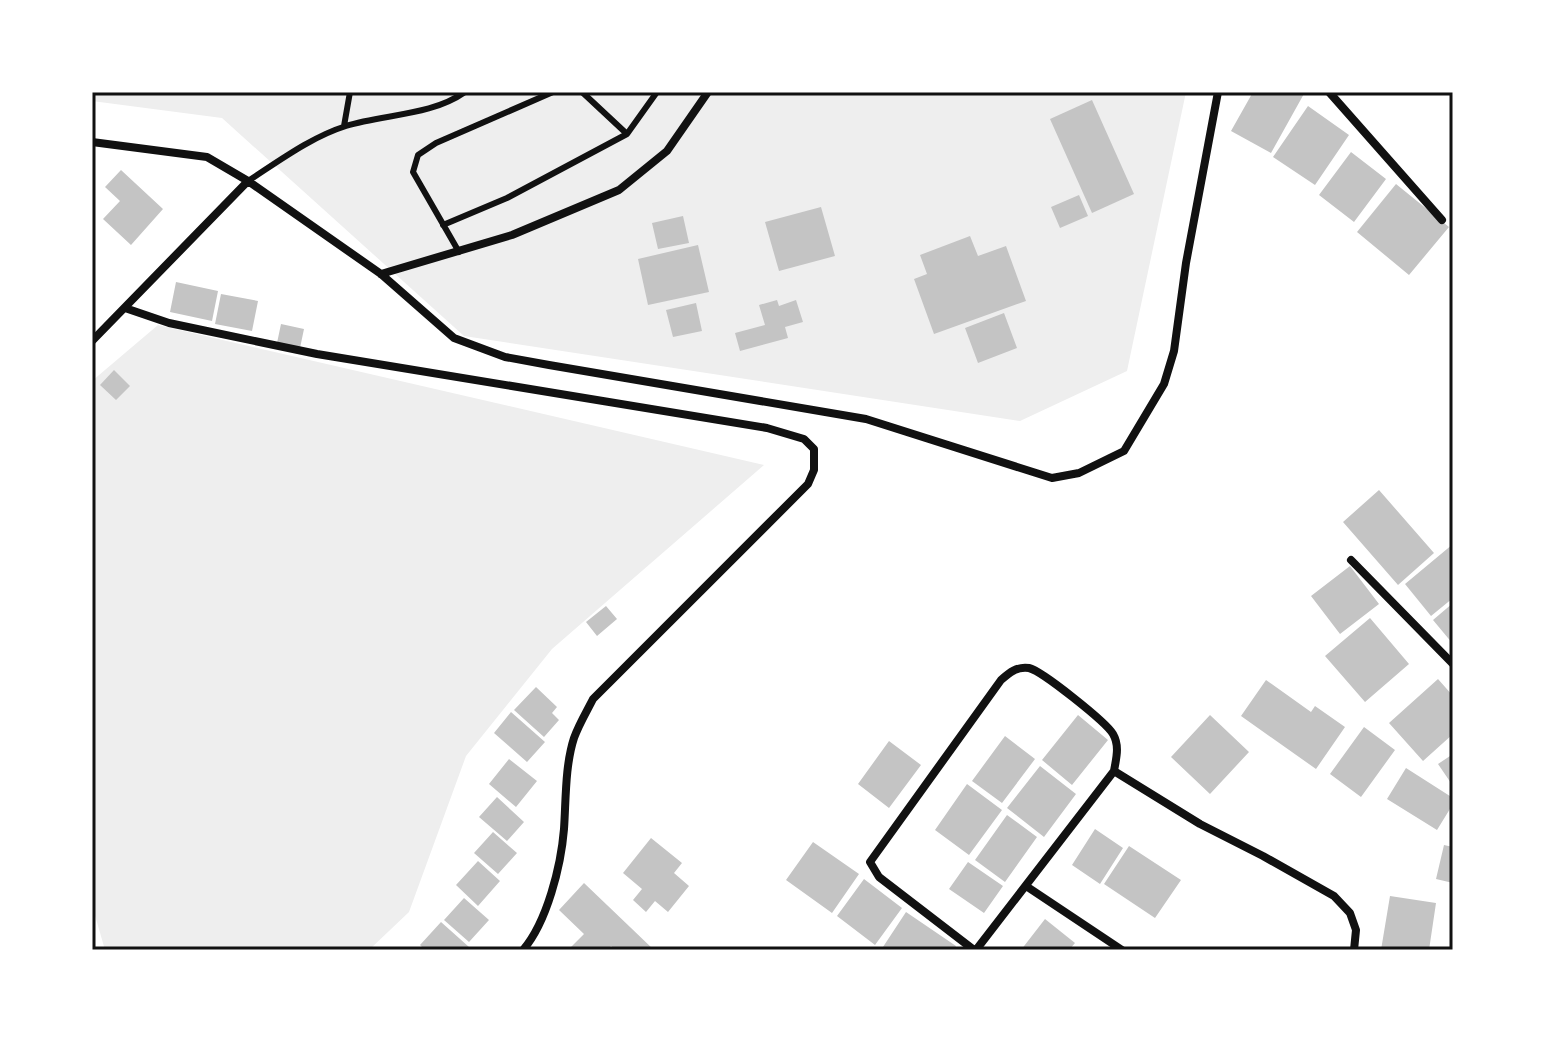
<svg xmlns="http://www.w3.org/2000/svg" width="1545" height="1042" viewBox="0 0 1545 1042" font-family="'DM Sans',sans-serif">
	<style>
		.green { fill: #eee }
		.building { fill: #c4c4c4 }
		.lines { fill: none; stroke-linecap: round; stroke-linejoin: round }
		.service { stroke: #111; stroke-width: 6 }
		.minor { stroke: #111; stroke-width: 8 }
		.neatline { fill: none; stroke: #111; stroke-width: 3 }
	</style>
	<rect width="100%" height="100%" fill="#fff"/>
	<!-- green -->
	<path class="green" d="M92,92H1186L1127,371L1020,421L464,336L222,118L92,101Z
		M158,325L764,465L552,649L466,756L409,912L369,950H105L92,905V381Z"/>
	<!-- building -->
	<path class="building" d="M1253,92H1305L1271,153L1231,131Z
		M1092,100L1134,194L1092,213L1050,119Z
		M1308,106L1349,135L1315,185L1273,157Z
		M1351,152L1386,179L1354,222L1319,195Z
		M121,170L163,209L131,245L103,219L120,201L105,187Z
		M1396,184L1449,227L1409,275L1357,232Z
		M1079,195L1088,216L1060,228L1051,207Z
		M821,207L835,256L779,271L765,222Z
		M683,216L689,243L658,249L652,223Z
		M970,236L978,256L1006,246L1026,301L934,334L914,279L927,274L920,255Z
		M698,245L709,292L648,305L638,259Z
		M176,282L218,291L212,321L170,312Z
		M221,294L258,301L252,331L215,324Z
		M777,300L779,306L796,300L803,322L785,327L788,338L740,351L735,333L765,325L759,305Z
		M696,303L702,331L673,337L666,310Z
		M1004,313L1017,348L978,363L965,328Z
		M281,324L304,329L300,348L277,343Z
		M114,370L130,386L116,400L100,385Z
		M1379,490L1434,553L1398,585L1343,522Z
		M1453,544V598L1431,616L1405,584Z
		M1350,566L1379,604L1340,634L1311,596Z
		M1453,603V644L1433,620Z
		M606,606L617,619L597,636L586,622Z
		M1370,618L1409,664L1365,702L1325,656Z
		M1438,679L1453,696V734L1423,761L1389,723Z
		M1266,680L1311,712L1315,706L1345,727L1316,769L1241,716Z
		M536,687L557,707L552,713L559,720L544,737L514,710Z
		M511,712L545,742L527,762L494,733Z
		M1078,715L1108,740L1072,785L1042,760Z
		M1210,715L1249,752L1210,794L1171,757Z
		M1364,727L1395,750L1361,797L1330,774Z
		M1005,736L1035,759L1002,803L972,781Z
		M889,741L921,765L889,808L858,784Z
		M1453,754V786L1438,764Z
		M509,759L537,781L516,807L489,784Z
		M1040,766L1076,794L1044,837L1007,808Z
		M1406,768L1453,798V804L1437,830L1387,799Z
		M967,784L1002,810L969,855L935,830Z
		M497,797L524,822L507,841L479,817Z
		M1007,815L1037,837L1005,882L975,860Z
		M1095,829L1123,848L1100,884L1072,865Z
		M493,832L517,853L498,874L474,853Z
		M651,838L682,863L674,873L689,886L668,912L655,901L646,912L633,900L642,889L623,873Z
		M813,842L859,874L832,913L786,880Z
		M1444,845L1453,847V883L1436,879Z
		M1129,846L1181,880L1155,918L1104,884Z
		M478,861L500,881L478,906L456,885Z
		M968,862L1003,886L984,913L949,889Z
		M864,879L902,908L875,945L837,916Z
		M584,883L630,927L654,950H615L611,946L608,950H574L571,947L584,934L559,910Z
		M1390,896L1436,903L1429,950H1381Z
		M464,898L489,920L469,942L444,920Z
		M906,912L956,946L954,950H881Z
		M1045,919L1075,943L1069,950H1021Z
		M441,922L469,947L466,950H425L420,945Z"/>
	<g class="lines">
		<!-- service -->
		<path class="service" d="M582,92L627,134
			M344,126L350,92
			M248,181C279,161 311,137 346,126C384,114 431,116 465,92
			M443,225L507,198L627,134L657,92
			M459,252L413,172L418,155L436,143L553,92"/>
		<!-- minor -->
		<path class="minor" d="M1329,92L1442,220
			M92,142L207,157L248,181L381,274L454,338L505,357L549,365L866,419L1052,478L1079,473L1124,451L1164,384L1174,351L1186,263L1218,92
			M381,274L512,235L619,190L667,151L708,92
			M125,308L169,323L317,354L767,428L804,439L814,449V470L808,484L593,699C587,711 579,724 574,738C565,766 566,799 564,829C561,866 547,922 523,950
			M92,341L248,181
			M1351,560L1453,664
			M1114,771L1200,824L1263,856L1334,896L1350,913L1356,930L1354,950
			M1026,886L1122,950
			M974,950L879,877L870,862L1001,680C1009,673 1017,666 1029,668C1042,671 1106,722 1113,734C1120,746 1116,759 1114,771L976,950"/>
	</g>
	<!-- border -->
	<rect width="1545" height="1042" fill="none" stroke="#ffffff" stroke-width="188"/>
	<rect x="94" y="94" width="1357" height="854" class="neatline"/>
</svg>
